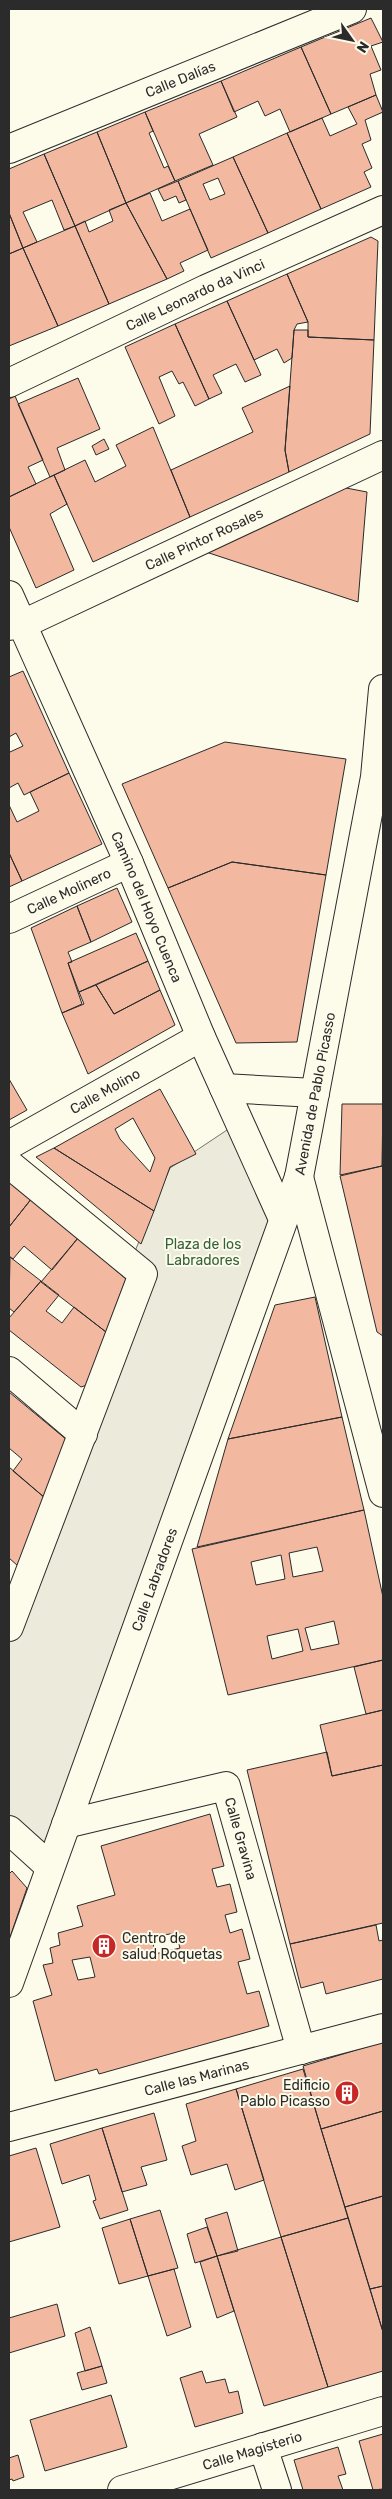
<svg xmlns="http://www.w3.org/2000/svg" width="392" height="2499" viewBox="0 0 392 2499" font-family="Rubik,sans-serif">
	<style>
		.green { fill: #ecebdb; stroke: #74746e }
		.building { fill: #f2b8a0; stroke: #2b2b2b; fill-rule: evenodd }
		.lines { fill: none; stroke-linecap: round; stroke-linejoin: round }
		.street-casing { stroke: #2b2b2b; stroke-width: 30 }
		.secondary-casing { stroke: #2b2b2b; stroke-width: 30 }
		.street { stroke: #fdfbea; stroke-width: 28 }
		.secondary { stroke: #fdfbea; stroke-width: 28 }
		.labels { text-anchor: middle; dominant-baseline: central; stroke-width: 4; stroke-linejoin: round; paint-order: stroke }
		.street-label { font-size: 14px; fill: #2b2b2b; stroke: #fdfbea }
		.park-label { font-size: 14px; fill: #34623c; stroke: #fdfbea }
		.poi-label { font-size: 14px; fill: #2b2b2b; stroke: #fdfbea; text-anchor: start }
	</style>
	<rect width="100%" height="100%" fill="#fdfbea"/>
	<!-- green -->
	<path class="green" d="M239,1122L283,1219L50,1867L9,1830V1627L143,1274L130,1263L170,1168Z"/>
	<!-- building -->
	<path class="building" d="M371,18L383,42L371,46L381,70L370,74L376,95L331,114L301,47Z
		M301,47L331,114L290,132L280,109L265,116L258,101L234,112L221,81Z
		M221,81L237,117L199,134L213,165L175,181L145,112Z
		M376,95L383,112L365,120L371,140L362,144L372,168L364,172L371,187L321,209L287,133L322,118L330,136L357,124L348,107Z
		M145,112L153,131L149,133L164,168L168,166L175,181L126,203L97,132Z
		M97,132L126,203L75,226L44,154Z
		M287,133L321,209L268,233L233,157Z
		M44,154L75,226L64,230L52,200L23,212L37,242L23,248L9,213V169Z
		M233,157L268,233L211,258L178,181ZM218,178L225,194L210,200L203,184Z
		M178,181L186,200L179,203L176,196L164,201L158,189Z
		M150,193L162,221L190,209L208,250L180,263L184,271L167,279L126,203Z
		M126,203L167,279L109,304L75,226L85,221L89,232L113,221L109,210Z
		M9,213L23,248L9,254Z
		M75,226L109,304L58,326L23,248Z
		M371,237L378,241L374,340L308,337V322L287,274Z
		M23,248L58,326L9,346V254Z
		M287,274L308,322L297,324L294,330L292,358L284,363L277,349L254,360L227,301Z
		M227,301L261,375L245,382L236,364L213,375L222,393L209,399L175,324Z
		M175,324L209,399L195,406L183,382L179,384L172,371L159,377L175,416L159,424L125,347Z
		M294,330H308V337L374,340L370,434L289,472L285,450Z
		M78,378L100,429L57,448L65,470L50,477L18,404Z
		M290,386L285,450L289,472L190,517L171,470L253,432L242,408Z
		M15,396L43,460L28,467L36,484L9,497V399Z
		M153,427L190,517L93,562L54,475L85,460L95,482L126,466L116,445Z
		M104,439L109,449L96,455L92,446Z
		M54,475L67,504L50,514L74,570L36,588L9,527V497Z
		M341,487L367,492L358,602L206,552Z
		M23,671L69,773L24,795L18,783L9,788V749L10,752L23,746L16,733L9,737V677Z
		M225,742L346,759L326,875L232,862L168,888L122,784Z
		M69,773L102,844L22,881L9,853V805L17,822L39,811L30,792Z
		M9,853L22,881L9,887Z
		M232,862L326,875L297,1042L236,1043L168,888Z
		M117,888L132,922L91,942L77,906Z
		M77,906L91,942L68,952L72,962L68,963L82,1004L62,1013L31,928Z
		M136,933L148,961L79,992L68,963Z
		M148,961L160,990L114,1014L96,985Z
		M96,985L114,1014L160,990L175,1025L88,1074L62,1013L84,1004L79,992Z
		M9,1079L27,1110L9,1120Z
		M160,1089L196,1154L170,1167L154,1211L54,1148ZM133,1118L155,1158L150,1172L120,1139L115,1129Z
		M342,1104H383L382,1166L340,1175Z
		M54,1148L154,1211L141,1244L36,1157Z
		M382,1166H383V1336L377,1332L340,1176Z
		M9,1175L32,1198L9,1227Z
		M32,1198L78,1238L52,1270L24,1246L13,1259L9,1256V1227Z
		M78,1238L126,1279L106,1332L41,1282Z
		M10,1257L41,1281L14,1312L9,1308Z
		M41,1281L59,1295L46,1311L62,1323L74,1307L106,1332L87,1385L81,1387L9,1330V1318Z
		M315,1297L342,1417L228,1439L275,1305Z
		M9,1392L67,1440L45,1498L13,1471L22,1459L9,1448Z
		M342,1417L364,1510L197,1547L228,1439Z
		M9,1467L45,1498L18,1566L9,1558Z
		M364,1510L383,1597V1660L228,1695L192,1549ZM317,1547L323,1571L293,1577L289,1553ZM281,1555L285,1579L256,1585L251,1562ZM334,1621L339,1644L311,1650L305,1628ZM298,1629L303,1651L272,1659L267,1636Z
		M383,1660V1710L366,1714L354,1667Z
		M383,1710V1765L332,1776L320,1725Z
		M327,1752L332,1776L383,1765V1923L290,1944L247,1770Z
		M210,1814L224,1866L212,1869L217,1887L230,1884L237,1912L225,1915L230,1933L242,1929L250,1959L238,1962L247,1994L259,1991L269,2026L99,2074L97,2069L55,2081L33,2001L52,1995L43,1965L53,1963L50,1948L60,1945L58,1933L83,1926L77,1906L115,1895L101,1846ZM176,1933L180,1948L155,1954L152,1937ZM90,1957L95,1977L78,1980L72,1960Z
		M12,1871L27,1888L9,1940V1874Z
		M376,1925L379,1941L383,1940V1979L326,1994L323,1982L301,1988L290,1944Z
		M383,2042V2111L321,2129L303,2066Z
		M303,2069L348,2218L281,2237L236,2089Z
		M236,2089L264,2180L235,2190L227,2164L191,2175L182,2146L196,2141L186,2104Z
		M383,2111V2196L345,2207L321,2129Z
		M154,2113L167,2160L141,2167L147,2185L122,2192L102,2128Z
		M102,2128L128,2210L100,2219L93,2201L96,2200L89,2175L62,2184L50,2144Z
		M36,2148L60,2227L9,2242V2156Z
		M383,2196V2286L370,2289L345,2207Z
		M160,2210L178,2268L148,2276L130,2219Z
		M227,2212L238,2251L217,2256L205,2219Z
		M348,2218L383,2332V2371L328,2387L281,2237Z
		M130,2219L148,2276L119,2284L102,2228Z
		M207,2227L217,2256L195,2263L187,2234Z
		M281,2237L328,2387L264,2406L217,2256Z
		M217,2256L234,2311L217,2318L200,2262Z
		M174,2269L191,2327L167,2336L148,2276Z
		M383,2286V2332L370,2289Z
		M57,2304L65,2336L9,2353V2318Z
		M90,2327L102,2366L85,2371L75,2333Z
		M102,2366L107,2383L82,2390L77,2373Z
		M202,2371L206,2383L225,2379L229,2393L238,2391L243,2413L195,2427L180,2378Z
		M111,2395L127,2447L45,2471L30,2420Z
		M383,2434V2489L373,2490L359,2441Z
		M338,2447L346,2474L338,2476L343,2490H303L294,2460Z
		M18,2455L24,2477L13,2481L12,2479L9,2480V2458Z"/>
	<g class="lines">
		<defs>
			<g id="street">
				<path id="s1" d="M9,149L352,9"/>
				<path id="s2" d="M9,383L206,289L383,210"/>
				<path id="s3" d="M9,595L129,863L201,1037L283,1219"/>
				<path id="s4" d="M9,626L23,624L383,455"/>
				<path id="s5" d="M9,919L129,863"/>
				<path d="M224,1088L315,1093"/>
				<path id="s6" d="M9,1145L201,1037"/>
				<path d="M9,1164L143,1274L9,1627"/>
				<path d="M299,1177L383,1493"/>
				<path d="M9,1371L83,1434"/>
				<path id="s7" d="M66,1824L226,1786L301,2050"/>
				<path d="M9,1830L50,1867"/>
				<path id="s8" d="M9,1983L299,1177"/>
				<path id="s9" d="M9,2127L383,2028"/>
				<path d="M263,2447L277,2490"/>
				<path id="s10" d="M122,2490L383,2411"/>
			</g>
			<g id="secondary">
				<path id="s11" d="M299,1177L375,777L383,689"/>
			</g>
		</defs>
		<!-- street casing -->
		<use href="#street" class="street-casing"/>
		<!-- secondary casing -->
		<use href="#secondary" class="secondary-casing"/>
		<!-- street -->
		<use href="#street" class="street"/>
		<!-- secondary -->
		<use href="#secondary" class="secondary"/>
	</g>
	<!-- icons -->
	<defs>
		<symbol id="building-disc" viewBox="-11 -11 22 22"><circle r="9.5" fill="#c62828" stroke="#fdfbea"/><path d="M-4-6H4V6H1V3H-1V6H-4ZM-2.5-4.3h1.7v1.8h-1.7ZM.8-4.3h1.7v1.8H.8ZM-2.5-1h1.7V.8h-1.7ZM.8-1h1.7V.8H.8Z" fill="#fff"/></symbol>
	</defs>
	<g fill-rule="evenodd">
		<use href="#building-disc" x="90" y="1932" width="28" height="28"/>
		<use href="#building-disc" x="333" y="2079" width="28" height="28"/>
	</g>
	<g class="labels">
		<!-- street labels -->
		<g class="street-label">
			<text stroke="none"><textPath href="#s1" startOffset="185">Calle Dalías</textPath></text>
			<text stroke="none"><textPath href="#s2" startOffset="206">Calle Leonardo da Vinci</textPath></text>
			<text stroke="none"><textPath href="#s4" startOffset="214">Calle Pintor Rosales</textPath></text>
			<text stroke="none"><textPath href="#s5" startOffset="66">Calle Molinero</textPath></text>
			<text stroke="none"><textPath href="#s3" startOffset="341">Camino del Hoyo Cuenca</textPath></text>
			<text stroke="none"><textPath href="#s6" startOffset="110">Calle Molino</textPath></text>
			<text stroke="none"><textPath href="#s11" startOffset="85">Avenida de Pablo Picasso</textPath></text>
			<text stroke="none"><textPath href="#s8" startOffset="429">Calle Labradores</textPath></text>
			<text stroke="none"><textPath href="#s7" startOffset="219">Calle Gravina</textPath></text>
			<text stroke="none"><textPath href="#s9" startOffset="194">Calle las Marinas</textPath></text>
			<text stroke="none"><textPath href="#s10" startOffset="136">Calle Magisterio</textPath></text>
		</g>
		<!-- park labels -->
		<g class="park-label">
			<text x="203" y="1244">Plaza de los<tspan x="203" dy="16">Labradores</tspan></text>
		</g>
		<!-- poi labels -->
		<g class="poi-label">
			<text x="122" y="1938">Centro de<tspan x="122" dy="16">salud Roquetas</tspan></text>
			<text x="330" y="2085" text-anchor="end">Edificio<tspan x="330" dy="16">Pablo Picasso</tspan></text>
		</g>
	</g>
	<!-- border -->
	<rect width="392" height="2499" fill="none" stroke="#2b2b2b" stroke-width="20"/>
	<!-- north arrow -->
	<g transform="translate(352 40) rotate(123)" stroke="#fdfbea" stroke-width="4" paint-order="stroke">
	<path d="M0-4L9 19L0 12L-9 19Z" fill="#2b2b2b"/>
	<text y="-8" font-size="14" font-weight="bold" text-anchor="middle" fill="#2b2b2b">N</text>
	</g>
</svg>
